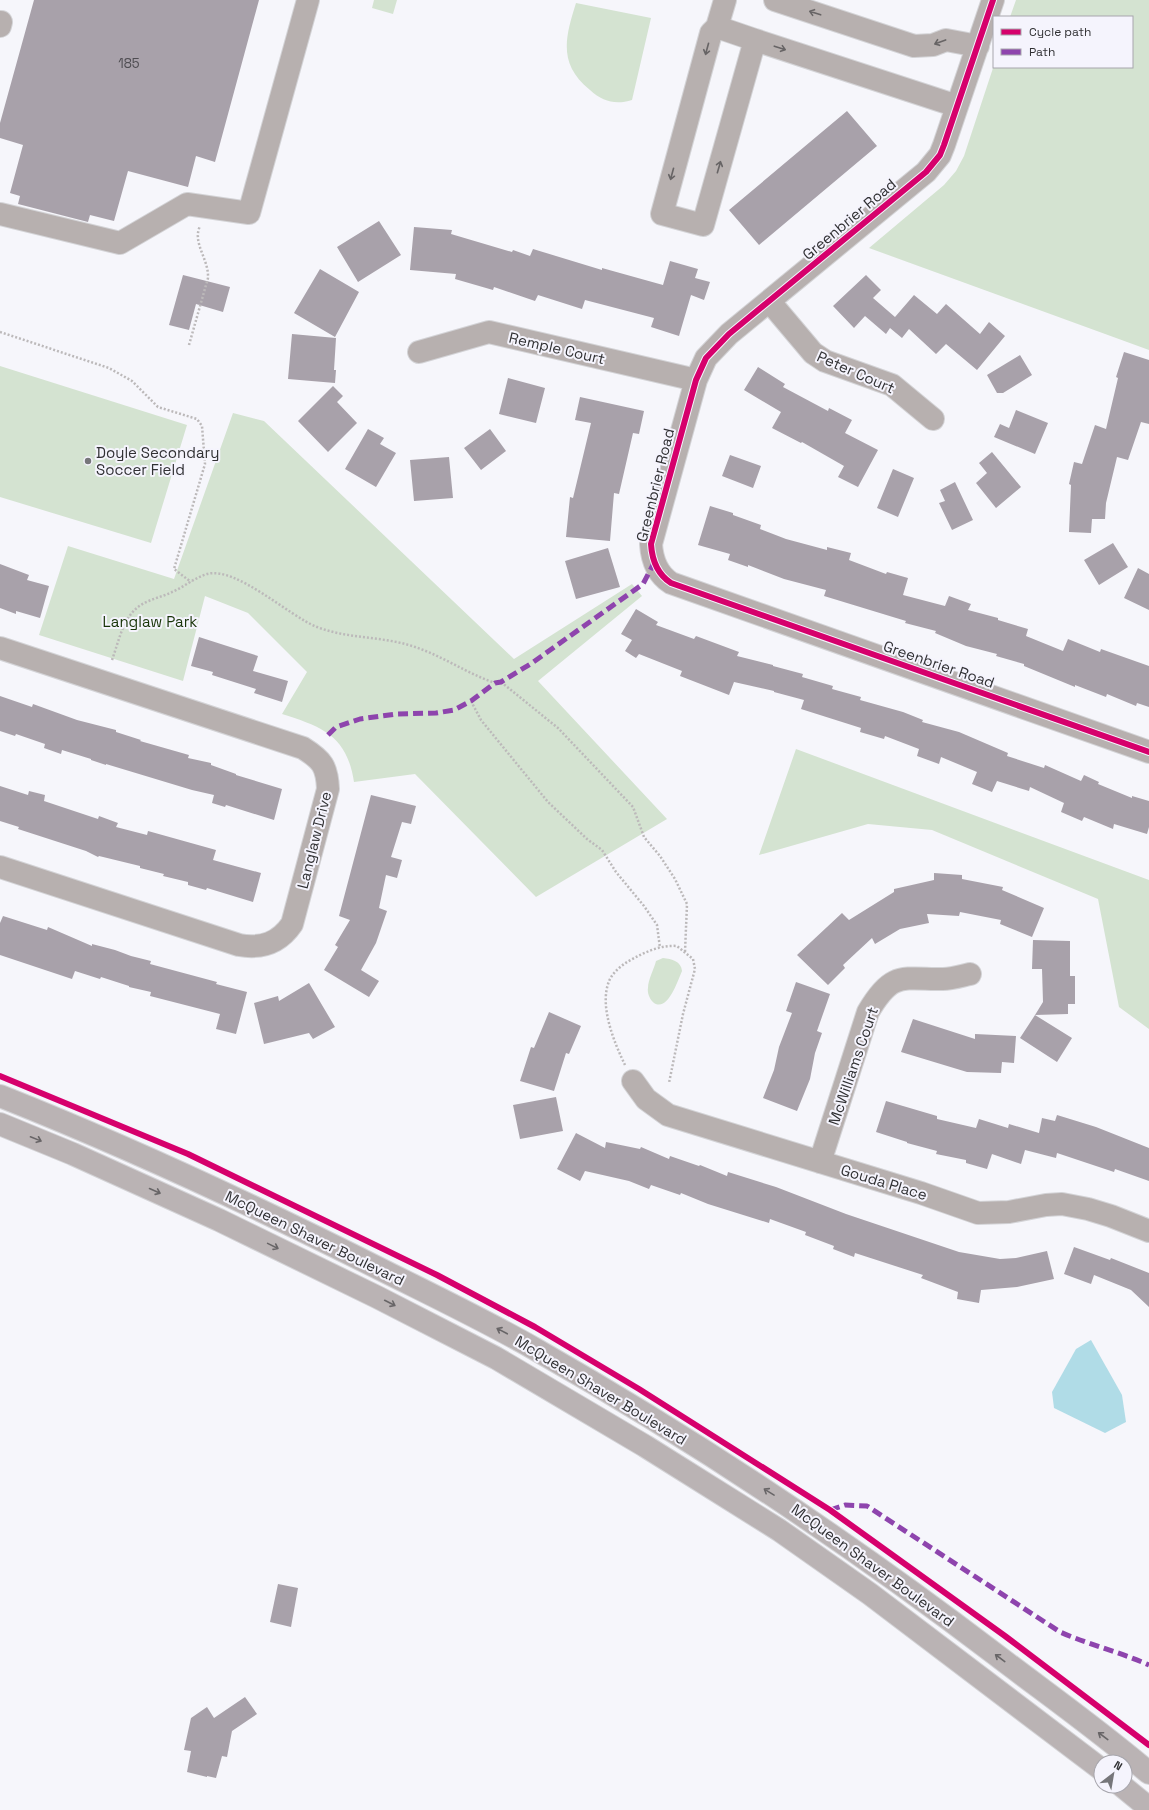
<svg xmlns="http://www.w3.org/2000/svg" width="1149" height="1810" viewBox="0 0 1149 1810" font-family="'Space Grotesk',sans-serif">
	<style>
		.green { fill: #d4e3d1 }
		.water { fill: #b0dce7 }
		.building { fill: #a8a1aa }
		.lines { fill: none; stroke-linecap: round; stroke-linejoin: round }
		.minor-casing { stroke: #d3d3d6; stroke-width: 24 }
		.major-casing { stroke: #d3d3d6; stroke-width: 24 }
		.path { stroke: #bcb9ba; stroke-width: 2.5; stroke-dasharray: 2 2; stroke-linecap: butt }
		.minor { stroke: #b7b0af; stroke-width: 22 }
		.major { stroke: #bab3b4; stroke-width: 22 }
		.quiet { stroke: #8e44ad; stroke-width: 5; stroke-dasharray: 10 5; stroke-linecap: butt }
		.cycleway-casing { stroke: #f5f4fd; stroke-width: 8 }
		.cycleway { stroke: #d6006c; stroke-width: 6 }
		.oneway { stroke: #676465 }
		.oneway2 { stroke: #686567 }
		.poi-dot { fill: #76767a; stroke: #f5f4fd; stroke-width: 1.5 }
		.labels { text-anchor: middle; dominant-baseline: central; stroke-width: 4; stroke-linejoin: round; paint-order: stroke }
		.number-label { font-size: 13px; fill: #4f4d52 }
		.street-label { font-size: 15px; fill: #313134; stroke: #f5f4fd }
		.poi-label { font-size: 15px; fill: #313134; stroke: #f5f4fd; text-anchor: start }
		.park-label { font-size: 15px; fill: #193509; stroke: #f5f4fd }
	</style>
	<rect width="100%" height="100%" fill="#f6f6fb"/>
	<!-- green -->
	<path class="green" d="M374,0H397L393,14L372,8Z
		M1016,0H1149V350L869,248L944,185L956,171L964,156L994,65V67H1132V17H1010Z
		M576,3L651,18L632,100C616,105 603,102 590,90C558,64 565,38 576,3Z
		M0,366L187,425L151,543L0,497Z
		M233,413L264,421L514,659L632,584L642,596L538,681L667,819L536,897L415,774L354,782C347,736 323,727 282,714L307,672L248,613L205,596L183,681L39,635L68,546L174,579Z
		M796,749L1149,880V1029L1119,1007L1098,899L932,830L868,824L759,855Z
		M663,958C672,959 681,961 682,971C678,980 668,1012 654,1003C650,1000 647,993 648,988C648,980 654,969 656,961Z"/>
	<!-- water -->
	<path class="water" d="M1091,1340L1122,1395L1126,1422L1105,1433L1054,1408L1052,1392L1076,1349Z"/>
	<!-- building -->
	<path class="building" d="M34,0H259L215,162L196,156L188,187L128,171L114,221L90,215L88,222L18,204L20,196L10,193L23,145L0,138V123Z
		M847,111L877,146L759,245L729,210Z
		M379,221L401,255L358,282L337,247Z
		M414,227L452,230L451,234L512,252L513,250L530,256L533,249L602,270V268L663,285L670,261L698,269L695,278L710,282L704,300L691,295L679,336L651,327L654,318L585,300L582,309L538,295L535,301L494,287L493,290L455,279L456,274L410,270Z
		M320,269L359,292L335,337L294,313Z
		M183,275L230,287L223,312L196,304L189,330L169,325Z
		M866,275L881,290L873,298L895,317L914,295L937,314L946,304L980,334L989,322L1005,336L977,370L946,344L936,354L909,329L902,338L890,328L886,334L865,316L854,328L833,306Z
		M292,334L336,338L334,370H336L335,383L288,379Z
		M1124,352L1149,360V424L1141,422L1128,460L1117,457L1106,503L1105,519H1092L1091,533L1069,532L1071,485L1069,484L1074,462L1082,464L1095,425L1106,429L1118,378L1116,377Z
		M1020,355L1032,375L1003,393H997L987,375Z
		M758,367L785,384L783,387L828,411L829,408L852,420L845,433L878,450L858,487L838,477L844,466L802,442L801,443L772,428L781,412L744,390Z
		M508,378L545,388L536,423L499,414Z
		M333,386L343,396L337,402L357,423L328,452L298,421Z
		M580,397L644,411L639,434L633,433L619,494L614,493L610,541L566,537L570,497L573,498L591,423L575,420Z
		M1016,410L1048,423L1035,454L994,437L1000,424L1009,428Z
		M368,429L384,438L380,444L396,453L376,487L345,469Z
		M490,429L506,451L481,470L464,448Z
		M992,452L1021,487L996,508L976,483L987,473L979,463Z
		M730,455L761,466L753,488L722,476Z
		M449,457L453,498L414,501L410,460Z
		M893,469L914,478L898,517L877,508Z
		M955,482L973,520L952,530L939,503L945,501L940,490Z
		M710,506L733,513V515L761,525L760,529L786,539L827,550V547L851,553L849,560L886,574L887,572L908,578L903,595L945,606L949,596L971,604L968,610L998,618V620L1028,629L1026,636L1063,651L1068,639L1100,652L1101,649L1149,666V707L1137,703L1136,706L1107,694L1106,697L1075,685V687L1024,666V664L996,656L997,654L966,646L935,633L936,631L905,623L906,621L824,596L826,590L784,579L748,565V567L728,560L730,554L698,545Z
		M1113,543L1128,567L1099,585L1084,560Z
		M608,548L620,587L576,599L565,561Z
		M0,564L29,575L27,580L49,586L40,618L16,611V614L0,608Z
		M1138,568L1149,574V610L1124,598Z
		M636,609L658,622L656,625L694,639L696,636L739,652L737,656L773,665V666L803,674L802,677L833,686L832,689L861,697L860,700L903,712L923,720L922,722L959,732L1008,753L1007,756L1044,768L1045,765L1081,781L1084,775L1099,782L1098,784L1132,798V796L1149,801V827L1147,834L1114,824L1113,829L1084,817L1082,821L1061,812L1064,803L1030,787L1029,791L997,781L992,792L972,784L977,772L941,757L939,764L917,756L919,749L885,736L884,739L860,732L861,728L801,709L804,700L774,692V691L734,682L729,695L680,676L682,671L639,654L636,658L625,651L632,640L621,634Z
		M199,637L258,656L253,671L288,681L282,702L254,693L256,689L212,675L213,672L191,666Z
		M0,696L32,707L33,704L77,720L116,730V732L141,740L140,741L189,755L188,758L211,763V765L236,774V775L282,789L274,820L226,805L225,807L212,803L214,795L192,790L106,764V765L91,760V759L62,750L61,754L44,748L45,744L16,734L15,736L0,731Z
		M0,786L28,795L29,791L45,795L44,801L98,819L99,816L118,823L116,827L147,835L148,831L216,850L213,860L261,873L253,902L207,888L206,890L188,885V882L163,876L164,874L140,868V866L99,856L98,857L86,851L18,829L19,827L0,821Z
		M371,795L416,806L411,824L402,822L391,857L402,860L397,878L386,875L379,908L387,911L376,943L361,970L379,981L369,997L324,970L338,947L335,945L350,920L339,916Z
		M934,873L962,875V879L1003,887L1002,890L1044,908L1032,937L1000,924L1001,920L960,912L959,916L927,914L929,923L900,929L875,944L872,938L843,965L845,968L828,985L797,955L842,913L849,920L894,892V889L934,880Z
		M3,916L47,930L48,927L92,946V944L115,950L131,956L151,961L150,964L217,982L216,984L247,992L236,1034L216,1029L220,1014L150,996L151,992L129,987V986L101,977L100,979L75,971L72,979L0,955V923Z
		M1033,940L1070,941V976H1075V1004H1068V1014L1035,1015L1043,1002L1042,969H1032Z
		M796,982L830,994L817,1031L822,1033L815,1053L810,1079L797,1111L763,1098L774,1070L779,1047L792,1013L786,1011Z
		M309,983L335,1027L313,1039L309,1033L264,1044L254,1003L278,996L279,1001Z
		M549,1012L581,1026L569,1054L566,1053L554,1091L520,1081L531,1047L534,1048Z
		M1035,1015L1072,1038L1057,1062L1020,1038Z
		M913,1019L975,1039V1034L1016,1036L1014,1063L1002,1062L1001,1073L967,1072L901,1052Z
		M556,1097L563,1131L520,1139L513,1105Z
		M886,1101L937,1116V1119L976,1128L979,1119L1008,1128L1009,1124L1039,1133L1042,1118L1055,1121L1057,1115L1096,1127L1149,1148V1181L1115,1169L1114,1172L1057,1153L1056,1158L1025,1150L1021,1164L992,1154L987,1169L966,1163V1160L936,1154L937,1151L907,1143V1142L876,1132Z
		M576,1133L605,1148L606,1142L640,1149L641,1147L669,1159L670,1156L699,1166L700,1165L727,1176L728,1172L776,1187L846,1214L959,1252L1000,1259L1016,1258L1047,1251L1054,1279L1017,1287L981,1290L979,1303L957,1299L958,1292L921,1278L923,1275L855,1253L854,1257L833,1249L834,1246L805,1235L806,1232L770,1219L769,1223L708,1204L681,1193L680,1195L651,1185L649,1189L629,1181L585,1171L580,1181L557,1169Z
		M1074,1247L1110,1260L1111,1258L1149,1273V1307L1131,1290L1094,1275L1091,1284L1064,1274Z
		M278,1584L298,1588L291,1627L270,1622Z
		M245,1697L257,1714L232,1731L227,1757L222,1756L216,1778L207,1776V1777L187,1772L191,1751L184,1750L191,1718L207,1707L214,1718Z"/>
	<g class="lines">
		<defs>
			<path id="minor" d="M725,0L717,27L711,33L662,214L703,225L755,40L957,106
				M775,0L914,46L933,45L946,40L978,46
				M993,0L944,145L940,155L926,172L729,334L706,358L696,380L651,544C652,560 657,574 671,583L1149,752
				M0,26L1,22
				M717,27L755,40
				M0,214L120,243L187,204L249,213L308,0
				M770,302L813,353L825,361L892,385L933,419
				M419,352L489,332L696,380
				M0,648L303,748C322,760 327,766 328,789L292,924C279,943 262,949 239,945L0,867
				M633,1081L646,1099L668,1115L921,1193L978,1213L1009,1212L1046,1205L1062,1204L1088,1209L1111,1216L1149,1231
				M820,1162L868,1012C892,971 902,979 943,979C952,979 961,976 970,974"/>
			<path id="major" d="M0,1096C131,1148 259,1208 386,1272C436,1297 486,1321 535,1349C695,1440 848,1542 995,1654C1046,1693 1100,1731 1149,1773
				M0,1124L73,1154L219,1220L377,1297L496,1358L645,1446L779,1530L870,1594L1101,1769
				M1122,1786L1149,1808"/>
		</defs>
		<!-- minor casing -->
		<use href="#minor" class="minor-casing"/>
		<!-- major casing -->
		<use href="#major" class="major-casing"/>
		<!-- path -->
		<path class="path" d="M0,332L109,368L132,381L158,407L197,419L202,426L205,464L174,569L191,582
			M189,345L208,278C209,259 192,243 200,226
			M112,660C119,641 123,616 141,605C150,599 162,597 172,592C184,587 194,578 207,574C236,566 289,616 317,627C348,639 381,636 412,646C441,655 466,673 495,683
			M501,682L558,728L633,807L644,837L660,856L675,879L687,904L685,952
			M471,701L481,720L548,802L587,839L602,850L616,872L644,906L657,925L660,948
			M625,1065C614,1042 598,1004 610,979C616,968 628,961 638,956C650,950 663,945 677,946L693,959L695,969L683,1014L669,1083"/>
		<!-- minor -->
		<use href="#minor" class="minor"/>
		<!-- major -->
		<use href="#major" class="major"/>
		<!-- quiet -->
		<path class="quiet" d="M328,735L336,727L360,719L396,714L436,713L454,710L471,701L495,683L501,682L532,663L643,584L654,563
			M830,1510L845,1505L867,1506L1060,1632C1090,1645 1120,1652 1149,1665"/>
		<defs>
			<path id="cycleway" d="M993,0L944,145L940,155L926,172L729,334L706,358L696,380L651,544C652,560 657,574 671,583L1149,752
				M0,1076L188,1154L437,1275L535,1327L639,1389L830,1510L1005,1636L1149,1745"/>
		</defs>
		<!-- cycleway casing -->
		<use href="#cycleway" class="cycleway-casing"/>
		<!-- cycleway -->
		<use href="#cycleway" class="cycleway"/>
	</g>
	<!-- one-way arrows -->
	<defs><path id="oneway-shaft" d="M-6 0H5M1.5-3L5.5 0L1.5 3" fill="none" stroke-width="1.6" stroke-linecap="round" stroke-linejoin="round"/></defs>
	<g class="oneway">
		<use href="#oneway-shaft" transform="translate(815 13) rotate(-162)"/>
		<use href="#oneway-shaft" transform="translate(940 42) rotate(160)"/>
		<use href="#oneway-shaft" transform="translate(780 48) rotate(18)"/>
		<use href="#oneway-shaft" transform="translate(707 49) rotate(105)"/>
		<use href="#oneway-shaft" transform="translate(719 167) rotate(-74)"/>
		<use href="#oneway-shaft" transform="translate(672 174) rotate(105)"/>
	</g>
	<g class="oneway2">
		<use href="#oneway-shaft" transform="translate(36 1139) rotate(22)"/>
		<use href="#oneway-shaft" transform="translate(155 1191) rotate(24)"/>
		<use href="#oneway-shaft" transform="translate(273 1246) rotate(26)"/>
		<use href="#oneway-shaft" transform="translate(390 1303) rotate(27)"/>
		<use href="#oneway-shaft" transform="translate(502 1331) rotate(-152)"/>
		<use href="#oneway-shaft" transform="translate(769 1492) rotate(-148)"/>
		<use href="#oneway-shaft" transform="translate(1000 1658) rotate(-143)"/>
		<use href="#oneway-shaft" transform="translate(1103 1736) rotate(-143)"/>
	</g>
	<!-- markers -->
	<circle class="poi-dot" cx="88" cy="461" r="4"/>
	<g class="labels">
		<!-- number labels -->
		<g class="number-label">
			<text x="129" y="63">185</text>
		</g>
		<!-- street labels -->
		<g class="street-label">
			<text transform="translate(849 219) rotate(-40)">Greenbrier Road</text>
			<text transform="translate(557 348) rotate(13)">Remple Court</text>
			<text transform="translate(856 372) rotate(24)">Peter Court</text>
			<text transform="translate(655 485) rotate(-76)">Greenbrier Road</text>
			<text transform="translate(939 664) rotate(19)">Greenbrier Road</text>
			<text transform="translate(314 840) rotate(-76)">Langlaw Drive</text>
			<text transform="translate(853 1066) rotate(-71)">McWilliams Court</text>
			<text transform="translate(884 1182) rotate(17)">Gouda Place</text>
			<text transform="translate(315 1238) rotate(26)">McQueen Shaver Boulevard</text>
			<text transform="translate(601 1390) rotate(31)">McQueen Shaver Boulevard</text>
			<text transform="translate(873 1565) rotate(36)">McQueen Shaver Boulevard</text>
		</g>
		<!-- poi labels -->
		<g class="poi-label">
			<text x="96" y="452">Doyle Secondary<tspan x="96" dy="17">Soccer Field</tspan></text>
		</g>
		<!-- park labels -->
		<g class="park-label">
			<text x="150" y="621">Langlaw Park</text>
		</g>
	</g>
	<!-- legend -->
	<rect x="993" y="16" width="140" height="52" fill="#f5f4fd" stroke="#a7a6ad"/>
	<rect x="1001" y="29" width="20" height="6" fill="#d6006c" stroke="#a7a6ad"/>
	<text x="1029" y="36" font-size="12" fill="#313134">Cycle path</text>
	<rect x="1001" y="49" width="20" height="6" fill="#8e44ad" stroke="#a7a6ad"/>
	<text x="1029" y="56" font-size="12" fill="#313134">Path</text>
	<!-- north arrow -->
	<g transform="translate(1113 1774) rotate(31)"><circle r="19" fill="#f5f4fd" stroke="#a7a6ad"/>
	<path d="M0-3L7 15L0 10L-7 15Z" fill="#76767a"/>
	<text y="-6" font-size="11" font-weight="bold" text-anchor="middle" fill="#313134">N</text>
	</g>
</svg>
